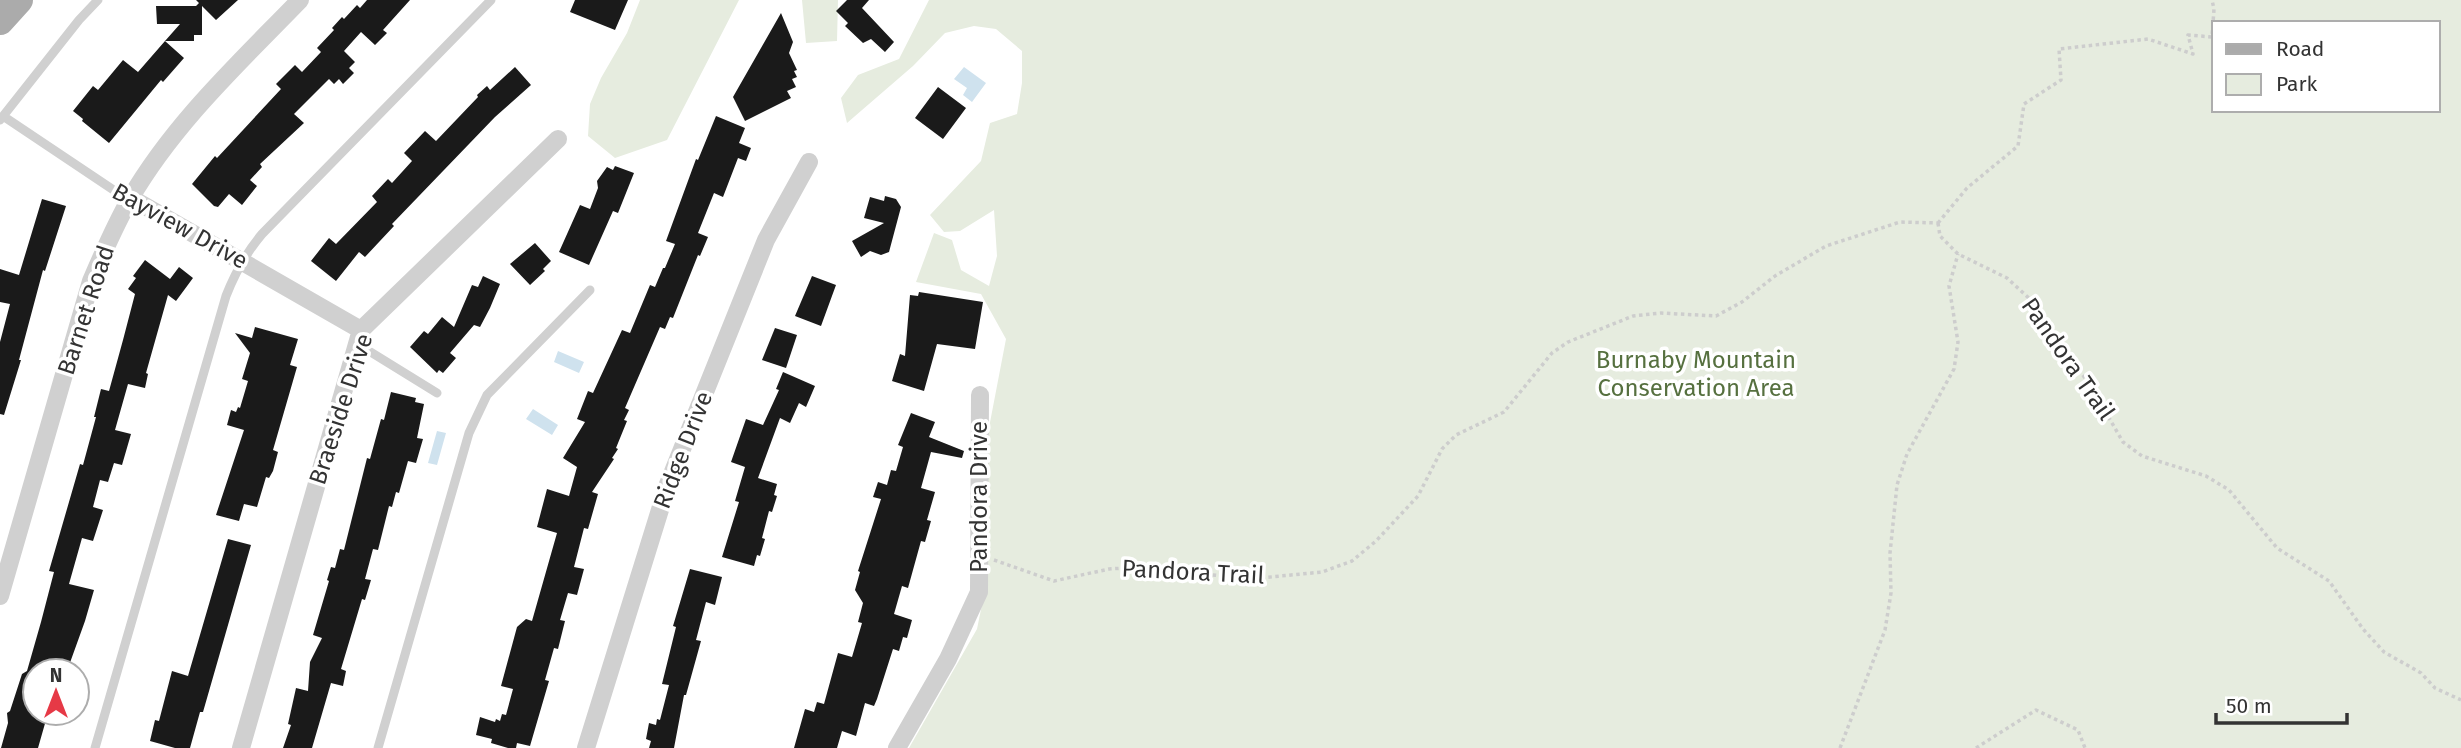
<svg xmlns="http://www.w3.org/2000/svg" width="2461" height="748" viewBox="0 0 2461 748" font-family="'Fira Sans',sans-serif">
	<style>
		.green { fill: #e6ecdf; fill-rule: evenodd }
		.water { fill: #cfe2ee }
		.building { fill: #1a1a1a }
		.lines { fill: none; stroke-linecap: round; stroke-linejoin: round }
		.path { stroke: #cdcdcd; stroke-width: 3.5; stroke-dasharray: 3.5 3.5; stroke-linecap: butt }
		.lane { stroke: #d0d0d0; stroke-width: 9 }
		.street { stroke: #d0d0d0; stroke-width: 18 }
		.primary { stroke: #ababab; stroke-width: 28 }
		.labels { text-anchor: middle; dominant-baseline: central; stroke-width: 7; stroke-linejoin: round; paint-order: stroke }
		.street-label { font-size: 24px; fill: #333; stroke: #fff }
		.park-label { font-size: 24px; fill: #56703f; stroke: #fff }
	</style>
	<rect width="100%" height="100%" fill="#fff"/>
	<!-- green -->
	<path class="green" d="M640,0H739L667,140L615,158L588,136L590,104L601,78L627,33Z
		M802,0H838L837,41L806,43Z
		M929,0H2461V748H909L977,629L988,575L987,438L1006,339L981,294L916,282L934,233L952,240L961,270L989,286L997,256L994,210L960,231L944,232L930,215L981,161L990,123L1017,114L1022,83V51L996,29L974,26L945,33L913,66L847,123L841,98L858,75L899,59ZM2214,23H2438V110H2214Z"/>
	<!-- water -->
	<path class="water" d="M964,67L986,83L972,102L963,95L967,88L954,79Z
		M558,351L584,362L579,373L554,362Z
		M533,409L558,425L552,435L526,419Z
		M437,431L446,433L437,465L428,463Z"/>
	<!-- building -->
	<path class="building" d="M196,0H238L216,20L202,6V35H194V41H165L180,24H157L156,6H196L199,3Z
		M367,0H410L383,30L387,33L375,45L361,32L344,51L355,62L349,68L354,73L343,84L339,79L334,84L329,79L294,114L304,123L260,164L262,167L250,180L257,186L242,205L229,194L218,207L214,206L192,184L215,156L217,158L281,89L276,84L295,65L302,72L321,52L317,48L334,30L332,28L342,17L344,19L357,5L360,8Z
		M575,0H628L615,30L570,12Z
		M847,0H869L862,8L894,42L885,52L871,39L863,43L845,26L848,23L836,11Z
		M781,13L793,42L789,53L797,70L794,71L797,77L792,79L796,87L787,91L791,98L745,121L733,97Z
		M165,41L184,58L163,82L161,80L109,143L82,121L83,119L73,111L93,86L98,90L123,60L138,72Z
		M515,67L531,85L495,117L392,224L394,226L365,257L359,252L336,281L311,261L329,238L336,244L377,202L372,196L388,179L392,183L412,161L404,153L425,131L436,141L478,97L477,95L487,86L490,90Z
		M938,87L966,108L943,139L915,118Z
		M716,116L745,128L739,143L751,148L746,161L738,158L723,197L714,193L698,233L708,237L700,256L698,255L673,318L670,317L665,329L660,327L625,408L629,410L624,420L627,421L616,448L618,449L612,458L614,459L592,492L598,494L588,529L584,528L574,567L584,569L577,595L568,593L560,620L565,621L558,649L554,648L545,680L549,681L530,746L517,743L516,748H508L491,743L492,739L476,735L480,717L495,722L496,719L500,721L502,714L506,715L513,689L501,686L517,627L526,619L532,621L557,533L537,527L547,489L569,496L577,467L563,458L585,422L577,419L588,391L593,393L622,330L630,333L650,285L655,287L663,268H665L675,244L666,241L696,159L698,160Z
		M615,166L634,173L618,213L613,211L589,265L559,252L580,205L590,209L598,188L597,181L607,167L613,170Z
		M885,196L896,199L901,207L889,252L881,255L870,251L861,257L852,241L884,223L864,218L870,197L884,201Z
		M42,199L66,206L45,271L43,270L19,360H21L4,415L0,414V342L10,304L0,302V269L19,275Z
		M535,243L551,261L543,269L545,271L530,285L510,264Z
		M145,260L170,279L179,267L193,278L176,301L168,295L146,373L148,374L145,388L128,384L115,430L131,434L122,465L114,463L108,482L100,480L93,507L103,510L93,541L82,538L69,584L94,590L85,621L67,671H35V713H48L38,748H1L8,723L7,713L10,711L22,674L27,671L41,622L54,572L49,571L80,464L83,465L96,417H94L101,389L109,391L123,340L135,294L128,289L136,278L133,276Z
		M483,276L500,284L490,308L480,327L474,325L450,353L456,358L443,373L439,370L437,373L410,347L424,331L428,334L442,317L454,327L472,285L478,287Z
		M812,276L836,285L821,326L795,316Z
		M919,292L983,302L975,349L937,344L924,391L892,381L900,354L905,356L910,295L918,296Z
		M255,327L298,339L290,365L297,367L273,450L278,452L273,471L269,478L266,477L257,507L244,504L239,521L216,515L244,430L227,425L231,410L236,412L238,407L240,408L248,381L242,379L250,353L235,333L252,338Z
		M775,328L797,335L786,368L762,360Z
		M783,372L815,386L806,407L799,403L790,423L780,418L758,478L777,484L774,495L777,496L772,512L769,511L762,538L765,539L760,556L757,555L754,566L722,557L739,502L735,501L745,467L731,462L746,419L763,425L779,390L776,389Z
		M391,392L416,398L415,402L424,404L417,438L423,439L416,463L408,461L399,493L396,492L392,507L389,506L378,550L373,549L365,579L371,580L365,600L362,599L341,669L346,671L343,686L331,683L312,748H283L291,725L288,724L296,688L308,691L310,662L322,638L313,635L329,581L327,580L331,567L335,568L340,549L344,550L367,458L370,459L381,419L384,420Z
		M911,413L935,422L929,437L964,451L962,458L931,452L921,488L935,492L927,520L931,521L925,542L921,541L908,588L902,586L894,614L912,620L907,638L903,637L899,651L893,649L877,699L874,706L865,703L856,736L842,731L837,748H794L805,709L814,712L817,702L824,704L838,653L852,657L862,623L858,622L863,603L855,590L860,572L858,571L881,499L873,497L878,482L887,485L891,470L896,471L903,447L898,445Z
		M228,539L251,545L203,712H200L190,748H175L150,741L155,720L159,721L172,671L188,676Z
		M690,569L722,577L715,605L706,602L696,640L701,641L686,695H684L674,748H649L651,741L646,739L649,723L656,725L657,719L660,720L669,685L662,684L676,627L673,626Z"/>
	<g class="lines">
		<!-- path -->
		<path class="path" d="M1938,223L1940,236L1958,254L2007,278L2032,301L2091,387L2123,442L2142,456L2206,476L2229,490L2277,548L2329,581L2363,629L2384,652L2421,673L2435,688L2461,700
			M1938,223L1967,188L2018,146L2024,104L2061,80L2059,49L2148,39L2193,54L2188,35L2212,37L2214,9L2212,0
			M994,560L1054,581L1109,569L1140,567L1250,579L1322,572L1352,561L1376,541L1418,496L1442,449L1456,435L1504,412L1552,353L1568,342L1633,316L1661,313L1716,316L1742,302L1775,276L1826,246L1900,222L1938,223
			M1840,748L1885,630L1891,593L1890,553L1897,485L1907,454L1954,369L1958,342L1949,286L1958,254
			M1976,748L2036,710L2078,730L2085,748"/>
		<!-- lane -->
		<path class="lane" d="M3,116L118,193L131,198
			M0,120L79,20L98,0
			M356,343L437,393
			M95,748L226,296C235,273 246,253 262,234L491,0
			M378,748L469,433L487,395L590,290"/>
		<!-- street -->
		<path class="street" d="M131,198L361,330
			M0,596L91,281C103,253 115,225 130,199C174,123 240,62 300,0
			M241,748L361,330L558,139
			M586,748L668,484L766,240L809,162
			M897,748L948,659L979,592L980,395"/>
		<!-- primary -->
		<path class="primary" d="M0,21L19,0"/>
	</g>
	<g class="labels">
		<!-- street labels -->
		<g class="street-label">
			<text transform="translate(180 226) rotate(29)">Bayview Drive</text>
			<text transform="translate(86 310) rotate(-72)">Barnet Road</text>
			<text transform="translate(2068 359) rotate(55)">Pandora Trail</text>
			<text transform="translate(341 409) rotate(-72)">Braeside Drive</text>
			<text transform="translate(683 450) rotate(-69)">Ridge Drive</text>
			<text transform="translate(979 497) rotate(-90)">Pandora Drive</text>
			<text transform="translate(1193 572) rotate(3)">Pandora Trail</text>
		</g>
		<!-- park labels -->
		<g class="park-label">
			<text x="1696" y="360">Burnaby Mountain<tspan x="1696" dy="28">Conservation Area</tspan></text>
		</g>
	</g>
	<!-- legend -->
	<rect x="2212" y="21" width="228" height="91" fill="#ffffff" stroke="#adadad" stroke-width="2"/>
	<rect x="2226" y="44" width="35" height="10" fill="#ababab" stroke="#adadad" stroke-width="2"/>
	<text x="2276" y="56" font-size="21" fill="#333333">Road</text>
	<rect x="2226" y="74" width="35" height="21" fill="#e6ecdf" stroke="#adadad" stroke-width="2"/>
	<text x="2276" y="91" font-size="21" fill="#333333">Park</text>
	<!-- north arrow -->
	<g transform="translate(56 692)"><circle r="33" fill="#ffffff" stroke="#adadad" stroke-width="2"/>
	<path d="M0-5L12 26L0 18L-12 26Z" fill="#e63946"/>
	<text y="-10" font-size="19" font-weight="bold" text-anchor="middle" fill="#333333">N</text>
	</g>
	<!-- scale -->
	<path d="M2216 713v10h131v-10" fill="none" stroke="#333333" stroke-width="3.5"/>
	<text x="2226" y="713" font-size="21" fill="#333333" stroke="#ffffff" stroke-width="5" paint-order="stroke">50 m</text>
</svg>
